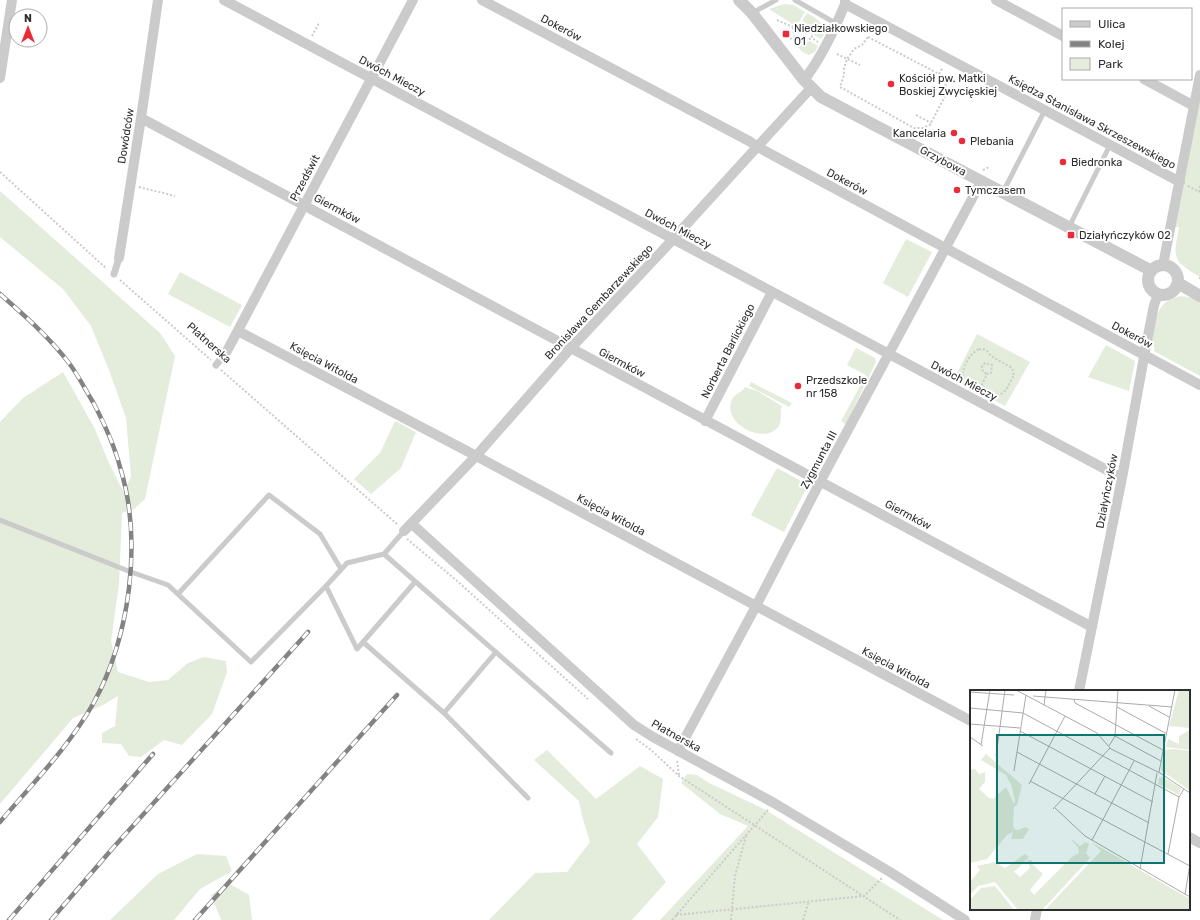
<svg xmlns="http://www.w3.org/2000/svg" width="1200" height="920" viewBox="0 0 1200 920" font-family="Rubik,sans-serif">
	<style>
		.green { fill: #e4ecdb }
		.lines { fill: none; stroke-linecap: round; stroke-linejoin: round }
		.path { stroke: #cbcbcb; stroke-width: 2; stroke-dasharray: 2 2; stroke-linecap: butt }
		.service { stroke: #cbcbcb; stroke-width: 5 }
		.pedestrian { stroke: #cbcbcb; stroke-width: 7 }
		.minor { stroke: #cbcbcb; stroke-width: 10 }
		.tertiary { stroke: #cbcbcb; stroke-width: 12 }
		.rail-casing { stroke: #838383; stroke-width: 4.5 }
		.rail { stroke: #fff; stroke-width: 3; stroke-dasharray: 9; stroke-linecap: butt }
		.poi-dot { fill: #eb2b38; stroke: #fff; stroke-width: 1.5 }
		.labels { text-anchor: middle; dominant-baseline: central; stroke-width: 4; stroke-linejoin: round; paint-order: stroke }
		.street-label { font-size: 11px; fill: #2e2e2e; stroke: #fff }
		.poi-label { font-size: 11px; fill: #2e2e2e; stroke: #fff; text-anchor: start }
		.inset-road { fill: none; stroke: #ababab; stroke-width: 1 }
		.view { fill: #0f766e; fill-opacity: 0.15; stroke: #0f766e; stroke-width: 2 }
		.inset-edge { fill: none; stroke: #2e2e2e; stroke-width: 2 }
	</style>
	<rect width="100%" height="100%" fill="#fff"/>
	<!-- green -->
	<path class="green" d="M784,4L793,5L805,12L799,22L795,23L794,25L769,9Z
		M807,13C816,18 823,22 825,33L821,39L814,35L811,26L802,21Z
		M793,39L801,43L810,41L818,46L815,52L809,55L802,52Z
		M1199,103H1200V277C1172,260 1173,259 1179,227H1175Z
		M0,191L160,333L175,356L145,499L134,509L122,513L119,584L111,641L118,672L149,682L168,680L188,663L204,657L226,661L227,672L212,714L182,745L164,740L141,757L129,756L121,744L102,743V733L115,726L118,696L103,705L73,718L0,804V422L23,398L63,372L95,429L108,461L124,493L131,476L126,418L109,370L91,326L63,289L0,237Z
		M906,239L932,252L908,297L883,283Z
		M180,272L242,305L230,327L168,294Z
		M1181,296L1194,298L1200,302V376L1154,351V346H1151C1155,324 1154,300 1181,296Z
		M977,334L1030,362L1005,406L954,379Z
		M1106,345L1135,361L1129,391L1088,377Z
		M856,348L875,358L876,362L846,424L841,421L866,375L847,365Z
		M751,382L792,403L789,407L749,386Z
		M745,387L757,391L782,406C779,412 783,420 778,427C764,445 724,424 731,402C733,394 742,393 745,387Z
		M395,421L416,432L401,468L371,494L354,479L380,453Z
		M777,468L805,483L807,487L784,532L751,515Z
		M547,750L596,799L640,766L663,779L658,817L637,844L666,882L632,920H489L535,873L567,872L590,842L582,816L579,801L534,760Z
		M687,774L697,775L709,783L764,809L943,920H660L748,826L720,814L681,783Z
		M197,854L226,856L232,871L200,889L174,920H110L158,874Z
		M228,883L249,895L252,920H221L211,895Z"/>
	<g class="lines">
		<!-- path -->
		<path class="path" d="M777,20L793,27C806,21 811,24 812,38L818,42
			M312,36L319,23
			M794,37C801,42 804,41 812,38
			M868,37L939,74C945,80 947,86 946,94L930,125L922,128H914L840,87L844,75V68L847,59L854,49L862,45Z
			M790,39L794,37L793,27
			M837,54L860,65
			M939,74L943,67
			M916,115L931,123
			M983,170L989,167
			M0,172L107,269
			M1188,186L1200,192
			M139,187L175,196
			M1199,192L1200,186
			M1199,278H1200
			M120,280L211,360
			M979,349H983L987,351L991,356L1012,368L1014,375C1011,380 1008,388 1004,392C994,401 968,383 962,375C964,365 970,353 979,349Z
			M221,370L397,524
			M980,389L987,374L991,373L992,365L985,363L982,366L983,372L987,374
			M407,539L456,580L588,699
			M636,739L651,750L679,776L900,920
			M677,761L679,775
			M676,915L864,896L882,878
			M672,920L768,810
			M731,920L735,876L746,836
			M803,920L809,901"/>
		<!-- service -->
		<path class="service" d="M795,0L837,24
			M752,13L776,0
			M1003,192L1045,110
			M1069,227L1110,145
			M0,520L131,572L168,585L251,662L326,586
			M404,531L384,554L611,753
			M384,554L347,563L326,586L357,649L415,582
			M178,594L269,495L320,534L341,569
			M363,642L444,713L496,652
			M444,713L528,798"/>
		<!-- pedestrian -->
		<path class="pedestrian" d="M114,274L119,258
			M216,365L227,351"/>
		<!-- minor -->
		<path class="minor" d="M224,0L1122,478
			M482,0L749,141L765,151L1200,385
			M996,0L1063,36
			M845,4L1180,182
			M0,78L12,0
			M1144,79L1194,106
			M804,80C822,57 834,31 845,4V0
			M141,118L1092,627
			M119,258L141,118L158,0
			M1163,265L1200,75
			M238,331L465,450L971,721
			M227,351L413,0
			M705,421L772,292
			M412,524L634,725L653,737L774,803L890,872L965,920
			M404,531L476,456L570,349L663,250L811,88
			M1079,691L1122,478L1146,346L1154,305L1158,295
			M678,751L756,606L820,482L981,182
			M1189,837L1200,843
			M1035,920L1037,909"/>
		<!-- tertiary -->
		<path class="tertiary" d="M739,0L752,13L804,80L821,97L1150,270
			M1148 280a15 15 0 1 1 30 0a15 15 0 1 1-30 0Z
			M1178,283L1200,296"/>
		<defs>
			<path id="rail" d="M0,294C24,315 49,337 69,363C78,375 85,389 93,402C104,423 114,444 120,467C143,541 130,637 93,704C68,748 32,784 0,822
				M9,920L153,754
				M51,920L112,849L308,632
				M195,920L397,695"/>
		</defs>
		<!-- rail casing -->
		<use href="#rail" class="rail-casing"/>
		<!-- rail -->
		<use href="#rail" class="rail"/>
	</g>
	<!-- markers -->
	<g class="poi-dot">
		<rect x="782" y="30" width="8" height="8" rx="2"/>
		<circle cx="891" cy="84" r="4"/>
		<circle cx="954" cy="133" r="4"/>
		<circle cx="962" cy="141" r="4"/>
		<circle cx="1063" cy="162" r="4"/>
		<circle cx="957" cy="190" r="4"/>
		<rect x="1067" y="231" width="8" height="8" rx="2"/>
		<circle cx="798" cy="386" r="4"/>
	</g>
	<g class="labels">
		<!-- street labels -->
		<g class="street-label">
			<text transform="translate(561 28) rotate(28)">Dokerów</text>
			<text transform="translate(392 76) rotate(28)">Dwóch Mieczy</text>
			<text transform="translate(1092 122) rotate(28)">Księdza Stanisława Skrzeszewskiego</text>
			<text transform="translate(126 136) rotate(-81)">Dowódców</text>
			<text transform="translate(943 161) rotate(28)">Grzybowa</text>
			<text transform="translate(305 178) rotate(-62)">Przedświt</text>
			<text transform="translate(847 182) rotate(28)">Dokerów</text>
			<text transform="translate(337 209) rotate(28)">Giermków</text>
			<text transform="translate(678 229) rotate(28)">Dwóch Mieczy</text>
			<text transform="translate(599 302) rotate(-47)">Bronisława Gembarzewskiego</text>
			<text transform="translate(1132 335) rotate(28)">Dokerów</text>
			<text transform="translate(209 343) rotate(42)">Płatnerska</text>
			<text transform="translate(728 351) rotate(-63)">Norberta Barlickiego</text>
			<text transform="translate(324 363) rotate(28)">Księcia Witolda</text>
			<text transform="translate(622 363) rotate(28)">Giermków</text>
			<text transform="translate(964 381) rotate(28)">Dwóch Mieczy</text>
			<text transform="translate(819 460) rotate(-62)">Zygmunta III</text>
			<text transform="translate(1107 491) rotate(-79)">Działyńczyków</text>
			<text transform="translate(611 515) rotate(28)">Księcia Witolda</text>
			<text transform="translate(908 515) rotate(28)">Giermków</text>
			<text transform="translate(896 668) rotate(28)">Księcia Witolda</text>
			<text transform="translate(676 736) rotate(29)">Płatnerska</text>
		</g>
		<!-- poi labels -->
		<g class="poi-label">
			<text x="794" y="28">Niedziałkowskiego<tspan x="794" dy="13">01</tspan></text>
			<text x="899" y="78">Kościół pw. Matki<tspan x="899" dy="13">Boskiej Zwycięskiej</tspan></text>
			<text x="946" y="133" text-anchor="end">Kancelaria</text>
			<text x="970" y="141">Plebania</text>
			<text x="1071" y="162">Biedronka</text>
			<text x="965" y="190">Tymczasem</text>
			<text x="1079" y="235">Działyńczyków 02</text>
			<text x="806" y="380">Przedszkole<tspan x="806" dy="13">nr 158</tspan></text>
		</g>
	</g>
	<!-- overview -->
	<g transform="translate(970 690)">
		<rect width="220" height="220" fill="#fff"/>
		<path d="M209,0H220V38L199,36ZM220,40V60L196,57L198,49L209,54V46ZM205,59L220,61V101L191,80L194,60ZM16,64L52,95L47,115L44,117L43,134L44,139L48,140L56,137L59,139L53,149H41L43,142L37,145L17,169L0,173V80L5,79L9,84L15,82V92L9,99L19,108L23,109L36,97L44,114L45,111L42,97L36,85L11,70ZM193,87L211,98L209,105L188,94L189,88ZM103,150L110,156L116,152L119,154L116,163L120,168L72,220H48L25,192L8,196L0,205V192L10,180L7,176L25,172L35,178L55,164L59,167L44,182L50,187L60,178L57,170H62V174L73,184L60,200L64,205L102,167L109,163L108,157L102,151ZM123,153L220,209V220H75L131,161ZM25,196L44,220H0V210L11,198Z" fill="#e4ecdb"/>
		<path class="inset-road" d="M46,0L127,43L141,59L190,83L220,103M0,2L44,5M63,6L202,17M104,9L105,13L193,60M74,15L76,0M179,16L199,27M147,17L197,44M0,18L53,23L209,107M0,34L50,38M50,41L183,112M145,46L191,71M0,47L13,56M11,55L20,0M139,56L145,46L148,0M47,62L179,133M26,66L35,0M44,81L56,5M189,82L205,0M60,91L220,176M59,94L95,26M125,104L135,86M85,118L115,146L220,207M83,119L140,58M122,150L164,71M198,164L209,107L214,99M170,179L187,83M215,204L220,174"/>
		<path class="view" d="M27,45H194V173H27Z"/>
		<rect width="220" height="220" class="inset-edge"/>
	</g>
	<!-- legend -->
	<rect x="1062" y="8" width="130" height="72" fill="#ffffff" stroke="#ababab"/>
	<rect x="1070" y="21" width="20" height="6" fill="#cbcbcb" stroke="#ababab"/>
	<text x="1098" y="28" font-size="12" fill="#2e2e2e">Ulica</text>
	<rect x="1070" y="41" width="20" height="6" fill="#838383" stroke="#ababab"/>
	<text x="1098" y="48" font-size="12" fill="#2e2e2e">Kolej</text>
	<rect x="1070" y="58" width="20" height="12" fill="#e4ecdb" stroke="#ababab"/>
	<text x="1098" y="68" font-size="12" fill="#2e2e2e">Park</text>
	<!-- north arrow -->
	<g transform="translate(28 28)"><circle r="19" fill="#ffffff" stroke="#ababab"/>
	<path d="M0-3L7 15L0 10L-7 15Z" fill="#eb2b38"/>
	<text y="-6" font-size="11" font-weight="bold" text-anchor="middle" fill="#2e2e2e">N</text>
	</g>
</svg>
